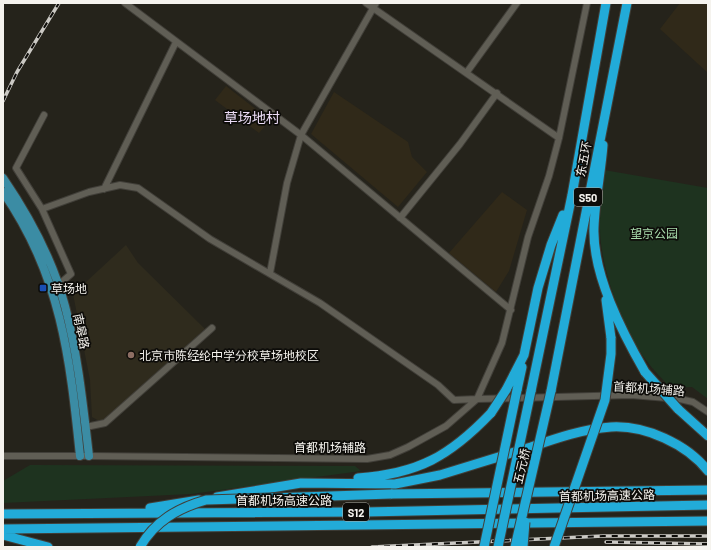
<svg xmlns="http://www.w3.org/2000/svg" width="711" height="550" viewBox="0 0 711 550" font-family="Barlow,'Noto Sans SC',sans-serif">
	<style>
		.commercial { fill: #302919 }
		.built { fill: #2f2b1d }
		.green { fill: #1e331f }
		.lines { fill: none; stroke-linecap: round; stroke-linejoin: round }
		.minor-casing { stroke: #413f39; stroke-width: 8 }
		.major-casing { stroke: #413f39; stroke-width: 10 }
		.highway-casing { stroke: #413f39; stroke-width: 11 }
		.minor { stroke: #605e55; stroke-width: 6 }
		.major { stroke: #3b8ca4; stroke-width: 8 }
		.highway { stroke: #22abd8; stroke-width: 9 }
		.rail-casing { stroke: #cbc9c4; stroke-width: 3.5 }
		.rail { stroke: #0d0c09; stroke-width: 2; stroke-dasharray: 6; stroke-linecap: butt }
		.highway-bridge-casing { stroke: #413f39; stroke-width: 11; stroke-linecap: butt }
		.highway-bridge { stroke: #22abd8; stroke-width: 9 }
		.transit-dot { fill: #1a4fb4; stroke: #0d0c09; stroke-width: 1.5 }
		.education-dot { fill: #8d6e63; stroke: #0d0c09; stroke-width: 1.5 }
		.labels { text-anchor: middle; dominant-baseline: central; stroke-width: 3.5; stroke-linejoin: round; paint-order: stroke }
		.shield { fill: #0d0c09; stroke: #afaea9; stroke-width: 1 }
		.shield-label { font-size: 11px; font-weight: bold; fill: #f5f3ee }
		.street-label { font-size: 12px; fill: #f5f3ee; stroke: #0d0c09 }
		.park-label { font-size: 12px; fill: #a8daab; stroke: #0d0c09 }
		.poi-label { font-size: 12px; fill: #f5f3ee; stroke: #0d0c09; text-anchor: start }
		.quarter-label { font-size: 14px; fill: #ecdcf7; stroke: #0d0c09 }
	</style>
	<rect width="100%" height="100%" fill="#25231b"/>
	<!-- commercial -->
	<path class="commercial" d="M680,3H708V73L660,29Z
		M226,86L270,120L259,133L215,100Z
		M334,92L408,142L412,157L427,172L398,207L311,134Z
		M502,192L527,210L509,271L496,292L449,253Z"/>
	<!-- built -->
	<path class="built" d="M126,245L138,263L205,329L101,422L92,417L90,380L73,294Z"/>
	<!-- green -->
	<path class="green" d="M604,170L708,188V399L692,387L670,388C662,378 653,370 646,360C622,329 599,264 600,225C600,206 603,188 604,170Z
		M30,465L355,466L361,471L191,494L3,503V481Z"/>
	<g class="lines">
		<defs>
			<path id="minor" d="M125,3L301,135L511,310
				M366,3L559,138
				M467,72L517,3
				M44,115L16,168L42,209L71,274L56,287
				M104,189L176,42
				M42,209L89,192L120,185L138,188L210,239L320,303L438,385L454,400L477,399L502,343L528,237L549,176L559,138L587,3
				M400,218L460,144L497,93
				M270,273L287,183L301,135L376,3
				M86,427L105,423L212,328
				M3,456H89L367,459L390,455L408,447L446,426L477,399L631,395L680,399L693,402L708,412"/>
			<path id="major" d="M3,178C29,216 53,261 65,306C78,355 83,405 89,456
				M3,192C61,275 70,358 80,456"/>
			<path id="highway" d="M603,145C601,172 595,199 594,227C592,274 622,332 645,372
				M606,300L611,338
				M506,390L524,355L538,288L551,245L563,215
				M517,390L522,367
				M531,391L572,195L606,3
				M551,391L627,3
				M678,409L708,436
				M358,478C418,474 450,456 491,413
				M391,494L708,490
				M217,497L301,483L395,484L440,475C470,466 501,456 531,447C557,438 583,429 611,427C645,425 687,444 708,471
				M150,508L199,500
				M3,514L365,512L708,505
				M3,529L708,521
				M3,535L48,547"/>
		</defs>
		<!-- minor casing -->
		<use href="#minor" class="minor-casing"/>
		<!-- major casing -->
		<use href="#major" class="major-casing"/>
		<!-- highway casing -->
		<use href="#highway" class="highway-casing"/>
		<!-- minor -->
		<use href="#minor" class="minor"/>
		<!-- major -->
		<use href="#major" class="major"/>
		<!-- highway -->
		<use href="#highway" class="highway"/>
		<defs>
			<path id="rail" d="M3,101L17,72L59,3
				M606,542L708,544
				M372,547L603,536H708"/>
		</defs>
		<!-- rail casing -->
		<use href="#rail" class="rail-casing"/>
		<!-- rail -->
		<use href="#rail" class="rail"/>
		<defs>
			<path id="highway-bridge" d="M645,372L678,409
				M491,413L506,390
				M140,547C155,521 178,508 206,500L391,494
				M484,547L517,390
				M498,547L531,391
				M515,547L551,391
				M523,547L525,522
				M554,547L605,400L611,354V338"/>
		</defs>
		<!-- highway-bridge casing -->
		<use href="#highway-bridge" class="highway-bridge-casing"/>
		<!-- highway-bridge -->
		<use href="#highway-bridge" class="highway-bridge"/>
	</g>
	<!-- markers -->
	<rect class="transit-dot" x="39" y="284" width="8" height="8" rx="2"/>
	<circle class="education-dot" cx="131" cy="355" r="4"/>
	<g class="labels">
		<!-- shield labels -->
		<g class="shield">
			<rect x="574" y="188" width="28" height="18" rx="3"/>
			<rect x="343" y="503" width="26" height="18" rx="3"/>
		</g>
		<g class="shield-label">
			<text x="588" y="197">S50</text>
			<text x="356" y="512">S12</text>
		</g>
		<!-- street labels -->
		<g class="street-label">
			<text transform="translate(583 159) rotate(-79)">东五环</text>
			<text transform="translate(82 331) rotate(78)">南皋路</text>
			<text transform="translate(649 388) rotate(4)">首都机场辅路</text>
			<text x="330" y="447">首都机场辅路</text>
			<text transform="translate(521 466) rotate(-77)">五元桥</text>
			<text transform="translate(607 495) rotate(-1)">首都机场高速公路</text>
			<text x="284" y="500">首都机场高速公路</text>
		</g>
		<!-- park labels -->
		<g class="park-label">
			<text x="654" y="233">望京公园</text>
		</g>
		<!-- poi labels -->
		<g class="poi-label">
			<text x="51" y="288">草场地</text>
			<text x="139" y="355">北京市陈经纶中学分校草场地校区</text>
		</g>
		<!-- quarter labels -->
		<g class="quarter-label">
			<text x="252" y="117">草场地村</text>
		</g>
	</g>
	<!-- border -->
	<rect width="711" height="550" fill="none" stroke="#f5f3ee" stroke-width="8"/>
</svg>
